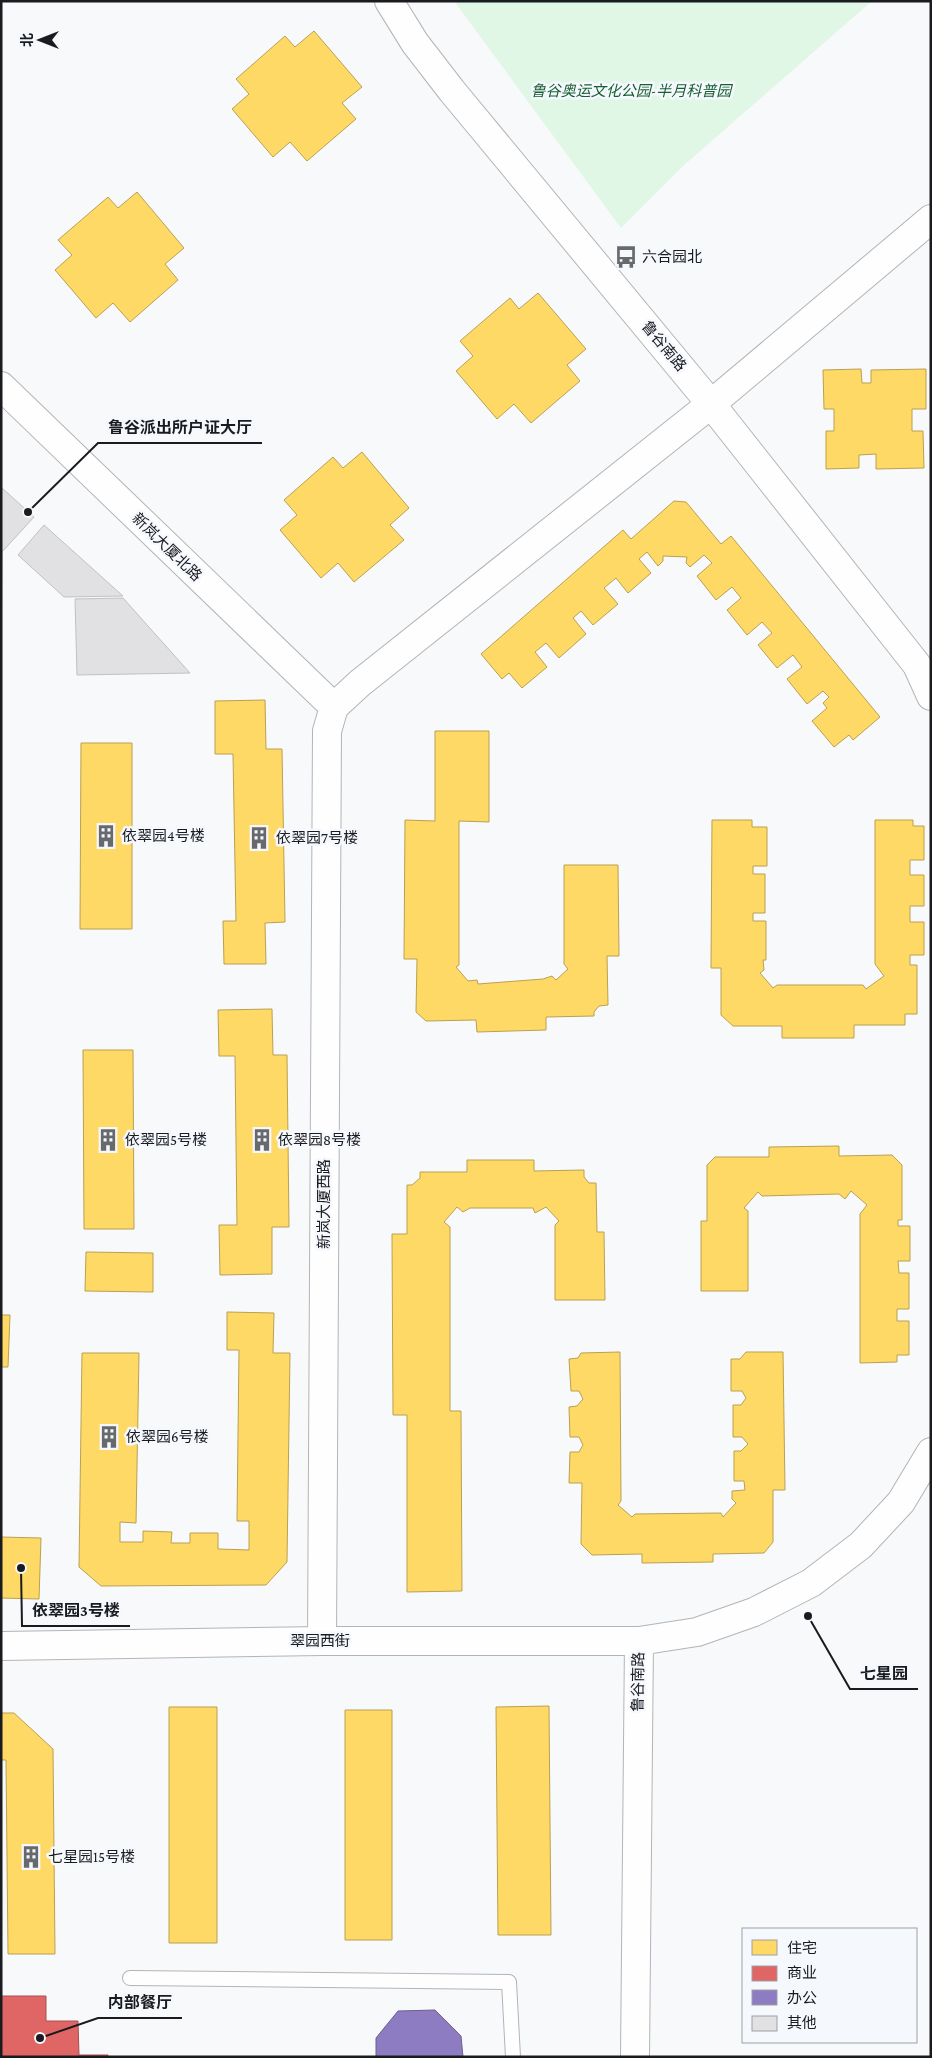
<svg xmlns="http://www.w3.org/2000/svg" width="932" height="2058" viewBox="0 0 932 2058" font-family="'Crimson Pro','Noto Sans SC',serif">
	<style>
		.green { fill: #e0f7e6 }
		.homes { fill: #ffd966; stroke: #baa051 }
		.shops { fill: #e06666; stroke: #a55051 }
		.offices { fill: #8e7cc3; stroke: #6b5f92 }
		.building { fill: #e1e0e2; stroke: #c2c1c2 }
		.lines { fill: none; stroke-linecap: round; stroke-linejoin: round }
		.service-casing { stroke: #b3b4b7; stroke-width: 16 }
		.tertiary-casing { stroke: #b3b4b7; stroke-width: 30 }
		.service { stroke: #fefefe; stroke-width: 14 }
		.tertiary { stroke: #fefefe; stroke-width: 28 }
		.labels { text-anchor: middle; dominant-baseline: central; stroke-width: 5; stroke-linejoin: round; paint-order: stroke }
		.park-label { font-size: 15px; font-style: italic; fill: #165f30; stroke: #f5f8fd }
		.poi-label { font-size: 15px; fill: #1a1b1f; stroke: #f5f8fd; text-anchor: start }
		.street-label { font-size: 15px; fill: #1a1b1f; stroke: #f5f8fd }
		.leader { fill: none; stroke: #1a1b1f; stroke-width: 2 }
		.callout-dot { fill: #1a1b1f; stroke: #f5f8fd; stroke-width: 2 }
		.callout-label { font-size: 16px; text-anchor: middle; font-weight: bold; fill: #1a1b1f; stroke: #f5f8fd; stroke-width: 5; stroke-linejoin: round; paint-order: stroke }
	</style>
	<rect width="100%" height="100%" fill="#f7f9fb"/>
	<!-- green -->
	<path class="green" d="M454,1H872L683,166L621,228Z"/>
	<!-- homes -->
	<path class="homes" d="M314,31L362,87L342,103L356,119L307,161L290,142L273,157L232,109L249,94L236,79L285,36L295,47Z
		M137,192L184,248L165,264L178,280L130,322L113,303L96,318L55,270L72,255L58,240L108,197L118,208Z
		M538,293L586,349L567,365L580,381L531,423L514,404L497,419L456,371L473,356L460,341L510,298L519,309Z
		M861,369L862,383H871V370L926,369V409H912V431H923L924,468L876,469V454L859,455V468L826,469V431H834V409H824L823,370Z
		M362,452L409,508L390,525L404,540L354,582L338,563L321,578L280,530L297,515L284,500L333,457L343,468Z
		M674,501L686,502L721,544L731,536L880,717L853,740L849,735L834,747L812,721L827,708L823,703L829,697L823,691L807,704L787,679L802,667L793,655L777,668L758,645L772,633L762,622L747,635L727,610L741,598L732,587L716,600L697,576L712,563L704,555L690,567L686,563L687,557L663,556V561L658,566L647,552L639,559L651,573L628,593L616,578L604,588L618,604L593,625L581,611L573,618L586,634L559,658L546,643L535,652L547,667L522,688L509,673L502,679L481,654L623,530L631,539Z
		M265,700L266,749H282L285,922L265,923L266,964H224L223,921H236L233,754H215V701Z
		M435,731H489V822L459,821V965L456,967L468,981L477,980L478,984L543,979L552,976L556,980L568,969L564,964V865H618L619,956H607L608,1005L599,1006L594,1012V1016L546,1017V1030L477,1032L476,1020L426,1021L416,1012L417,959H404L405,820L435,821Z
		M81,743H132V929H80Z
		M712,820H752V827H767V866H753V874H765V913H753V921H766V960H763L764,970L760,973L773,988L777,985H863L866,989L884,976L875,964V820H913V826H924V860H910V875H924V906H910V922H924V955H910V965H917V1014H905V1025H854V1038H782V1026H733L721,1015V968H711Z
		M272,1009L273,1055H287L289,1227H272V1274L220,1275L219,1225H237L235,1056H219L218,1010Z
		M83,1050H133L134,1229H84Z
		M839,1146V1156L892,1155L902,1165V1220H898V1226H910V1261H898L899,1273H909V1309H897V1321H909V1355H897V1362L860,1363V1214L867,1205L851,1191L845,1199L839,1194L762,1196L758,1192L744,1208L748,1211V1291H701V1221H707V1165L715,1157H769V1147Z
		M467,1160H534V1171L584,1170V1177L589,1183H596L597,1232H604L605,1300H555V1225L559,1221L546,1207L535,1213L533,1208H470L463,1212L457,1207L444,1222L450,1227V1411H461L462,1591L407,1592V1415H393L392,1234H407V1185H412L420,1178V1172H467Z
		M86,1252L153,1253V1292L85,1291Z
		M227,1312L274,1313L273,1353H290L287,1562L266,1585L101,1586L79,1567L82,1353H139L136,1523L120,1522V1542H143V1531L172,1532L171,1543H190V1533H218V1549L249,1550V1521H237L239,1350H227Z
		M1,1315H10L8,1367H1Z
		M620,1352L621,1501L618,1505L632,1517L635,1514L721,1513L723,1517L736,1503L732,1499V1491L745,1490L744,1481H734V1451H741L748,1444L742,1437H733V1405H741L746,1398L742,1391H731V1359H740L746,1352H783L785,1490H773V1542L764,1553L713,1554V1562L642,1563V1554L592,1555L581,1544L582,1483H569L570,1452H579L583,1445L579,1437H570L569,1407L577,1406L583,1399L579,1391H571L569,1359L578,1358L581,1353Z
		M1,1537L41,1538L39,1599L1,1598Z
		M549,1706L551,1935H498L496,1707Z
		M169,1707H217V1943H169Z
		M345,1710H392V1940H345Z
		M1,1713H14L53,1749L55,1954H8L6,1760H1Z"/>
	<!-- shops -->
	<path class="shops" d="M1,1996H46V2021H78L79,2055H108V2057H1Z"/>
	<!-- offices -->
	<path class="offices" d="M435,2010L461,2036L463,2057H376V2038L398,2011Z"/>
	<!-- building -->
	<path class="building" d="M1,487L34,517L2,552L1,676Z
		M44,525L123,596L64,597L18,555Z
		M123,598L190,673L77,675L75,599Z"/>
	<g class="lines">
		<defs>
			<path id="service" d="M130,1978L509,1982L513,2057"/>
			<path id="tertiary" d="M389,1L415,43L452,91L711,404L917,665L931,696
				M1,386L334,707
				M334,707L360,683L711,404L931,219
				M322,1641L327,731L334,707
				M1,1646L322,1641H639L697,1632L754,1612L811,1583L861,1545L901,1502L931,1452
				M635,2057L639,1641"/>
		</defs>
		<!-- service casing -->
		<use href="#service" class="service-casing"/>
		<!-- tertiary casing -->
		<use href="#tertiary" class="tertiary-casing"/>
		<!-- service -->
		<use href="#service" class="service"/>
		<!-- tertiary -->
		<use href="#tertiary" class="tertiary"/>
	</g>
	<!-- icons -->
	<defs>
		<symbol id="bus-bare" viewBox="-9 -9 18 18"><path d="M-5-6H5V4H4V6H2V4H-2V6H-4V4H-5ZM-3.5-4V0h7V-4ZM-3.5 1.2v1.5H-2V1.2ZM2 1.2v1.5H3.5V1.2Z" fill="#67696c" stroke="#f5f8fd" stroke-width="2.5" paint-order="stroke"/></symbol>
		<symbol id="building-bare" viewBox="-9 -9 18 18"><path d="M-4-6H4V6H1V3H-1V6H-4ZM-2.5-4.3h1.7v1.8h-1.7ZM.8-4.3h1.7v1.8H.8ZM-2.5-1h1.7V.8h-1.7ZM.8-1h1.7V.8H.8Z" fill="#67696c" stroke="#f5f8fd" stroke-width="2.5" paint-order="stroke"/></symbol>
	</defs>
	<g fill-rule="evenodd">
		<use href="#bus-bare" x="610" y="241" width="32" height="32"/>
		<use href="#building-bare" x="90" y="820" width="32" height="32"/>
		<use href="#building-bare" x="243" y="822" width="32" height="32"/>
		<use href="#building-bare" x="92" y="1124" width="32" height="32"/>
		<use href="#building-bare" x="246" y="1124" width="32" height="32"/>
		<use href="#building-bare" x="93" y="1421" width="32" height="32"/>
		<use href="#building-bare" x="15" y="1841" width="32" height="32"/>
	</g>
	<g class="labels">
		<!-- park labels -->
		<g class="park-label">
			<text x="631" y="91">鲁谷奥运文化公园-半月科普园</text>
		</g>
		<!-- poi labels -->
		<g class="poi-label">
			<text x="642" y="257">六合园北</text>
			<text x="122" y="836">依翠园4号楼</text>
			<text x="276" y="838">依翠园7号楼</text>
			<text x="125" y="1140">依翠园5号楼</text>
			<text x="278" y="1140">依翠园8号楼</text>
			<text x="126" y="1437">依翠园6号楼</text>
			<text x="48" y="1857">七星园15号楼</text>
		</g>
		<!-- street labels -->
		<g class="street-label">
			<text transform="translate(664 346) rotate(50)">鲁谷南路</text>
			<text transform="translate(167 547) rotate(44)">新岚大厦北路</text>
			<text transform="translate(324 1204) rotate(-90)">新岚大厦西路</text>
			<text x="320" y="1641">翠园西街</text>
			<text transform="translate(638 1682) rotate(-89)">鲁谷南路</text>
		</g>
	</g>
	<!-- callouts -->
	<path class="leader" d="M28 512L98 443H262M21 1568L22 1626H130M808 1616L850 1689H918M40 2038L98 2018H182"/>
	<g class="callout-dot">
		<circle cx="28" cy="512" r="5"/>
		<circle cx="21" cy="1568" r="5"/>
		<circle cx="808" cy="1616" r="5"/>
		<circle cx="40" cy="2038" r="5"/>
	</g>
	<g class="callout-label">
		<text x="180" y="433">鲁谷派出所户证大厅</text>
		<text x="76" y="1616">依翠园3号楼</text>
		<text x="884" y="1679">七星园</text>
		<text x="140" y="2008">内部餐厅</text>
	</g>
	<!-- border -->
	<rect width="932" height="2058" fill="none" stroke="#1a1b1f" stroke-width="5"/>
	<!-- legend -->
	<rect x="742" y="1928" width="175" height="115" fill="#f5f8fd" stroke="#9da0a4"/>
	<rect x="752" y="1940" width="25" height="15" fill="#ffd966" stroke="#9da0a4"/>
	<text x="787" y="1953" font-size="15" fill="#1a1b1f">住宅</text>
	<rect x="752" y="1966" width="25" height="15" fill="#e06666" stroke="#9da0a4"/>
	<text x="787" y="1978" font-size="15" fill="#1a1b1f">商业</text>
	<rect x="752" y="1990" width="25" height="15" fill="#8e7cc3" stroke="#9da0a4"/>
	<text x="787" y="2003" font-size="15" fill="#1a1b1f">办公</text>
	<rect x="752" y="2016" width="25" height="15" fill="#e1e0e2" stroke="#9da0a4"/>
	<text x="787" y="2028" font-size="15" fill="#1a1b1f">其他</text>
	<!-- north arrow -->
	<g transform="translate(40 40) rotate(270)" stroke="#f5f8fd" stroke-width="4" paint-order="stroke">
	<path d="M0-4L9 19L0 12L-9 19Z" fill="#1a1b1f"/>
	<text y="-8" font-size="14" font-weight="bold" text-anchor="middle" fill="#1a1b1f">北</text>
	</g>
</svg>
